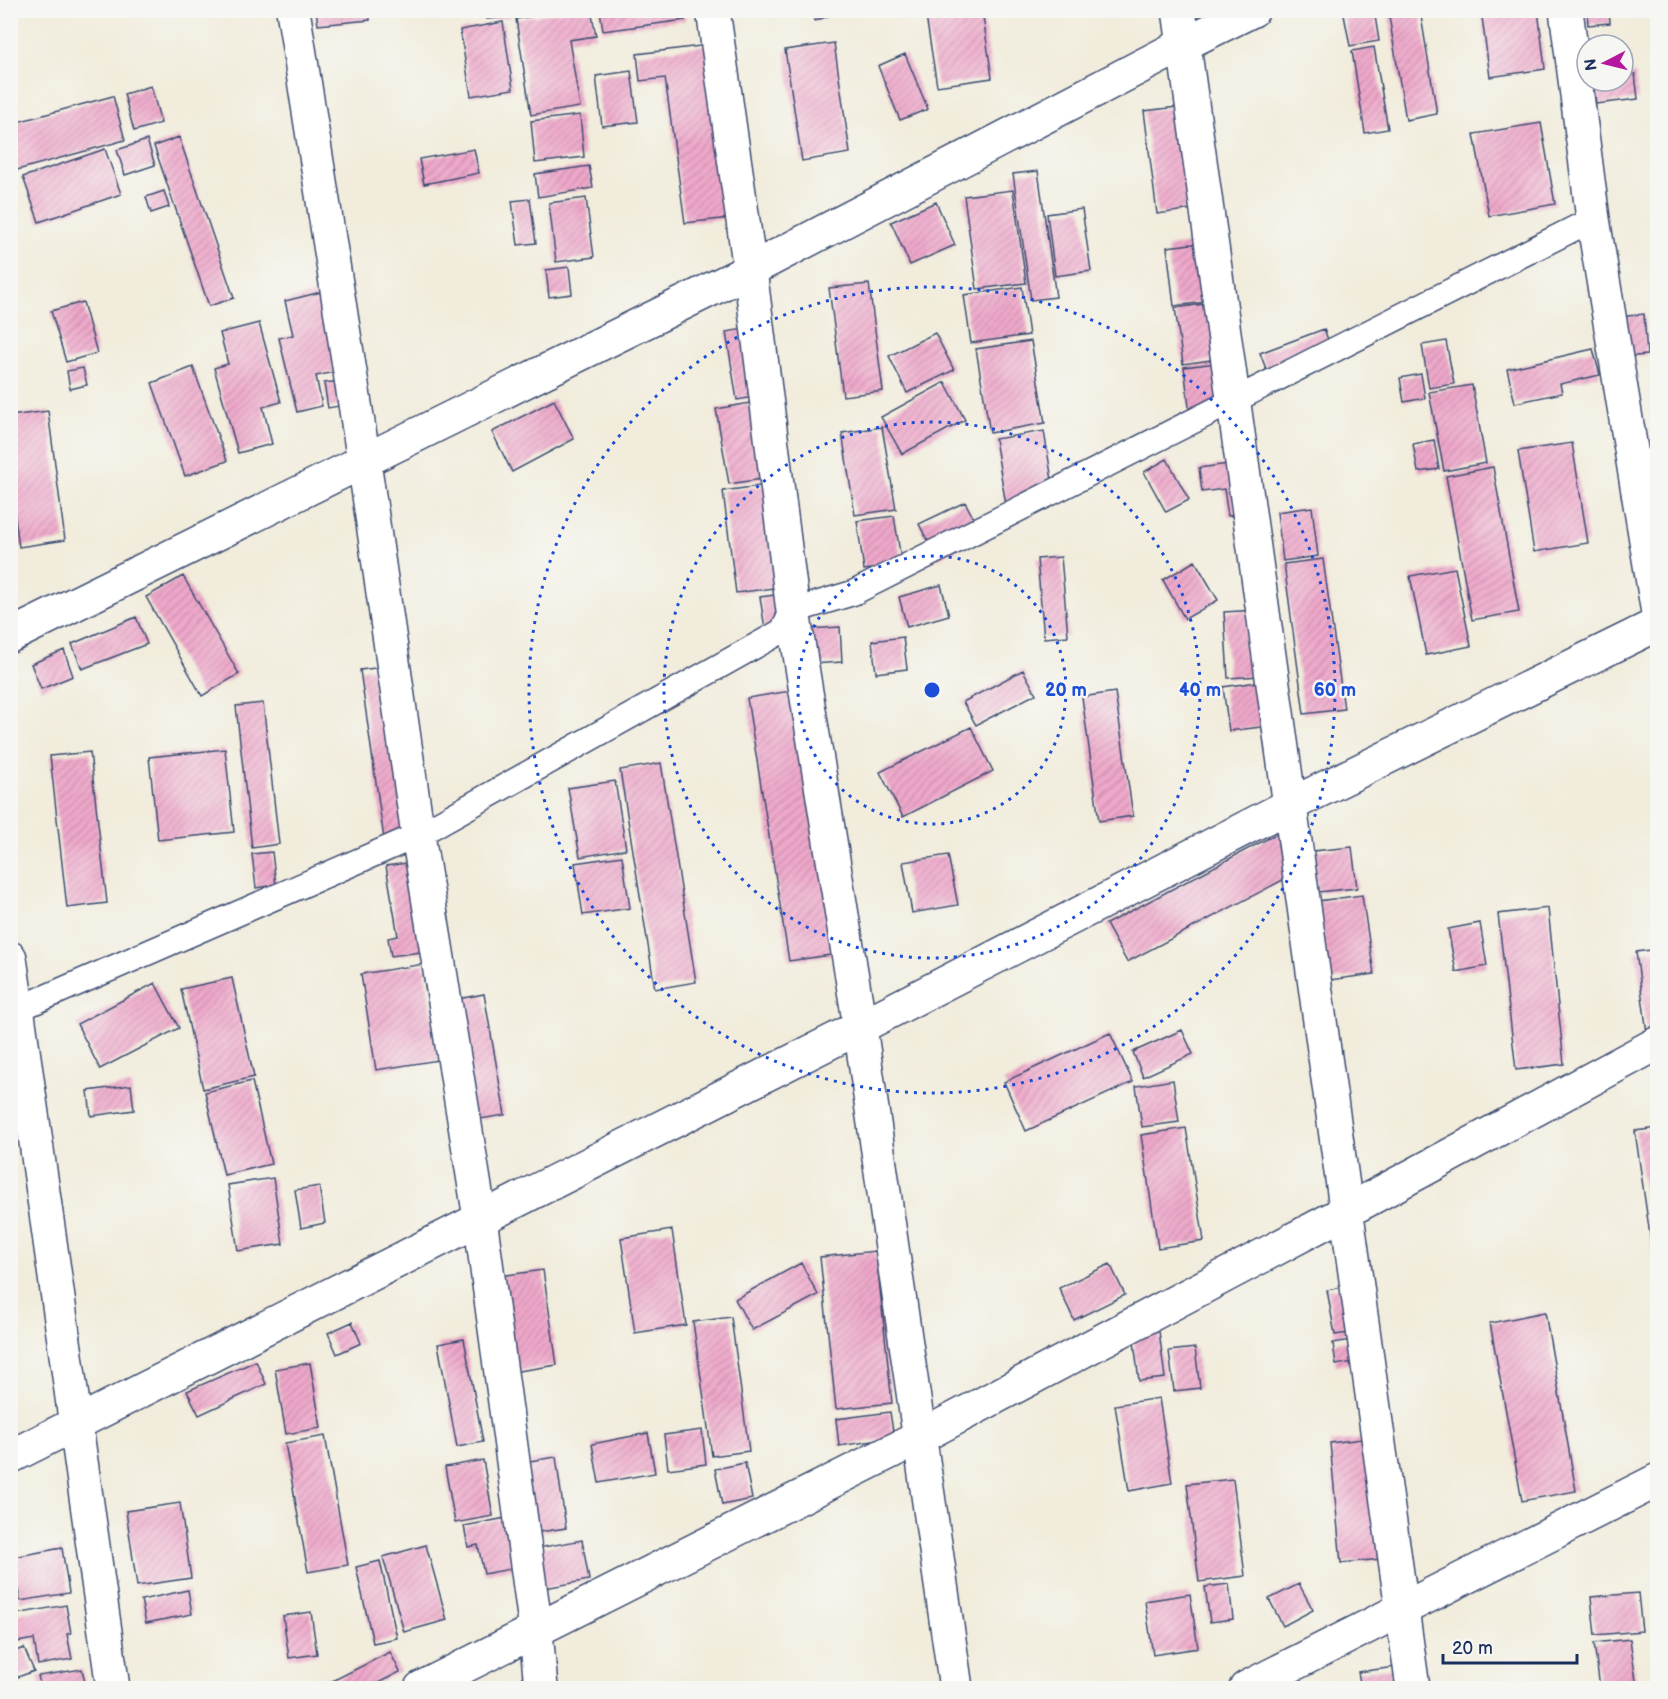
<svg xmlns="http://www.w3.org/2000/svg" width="1668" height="1699" viewBox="0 0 1668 1699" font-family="'Balsamiq Sans',sans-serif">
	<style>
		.building { fill: url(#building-hatch) }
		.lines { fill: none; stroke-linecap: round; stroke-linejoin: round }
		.service-casing { stroke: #3b4b71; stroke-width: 27 }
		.minor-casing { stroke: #3b4b71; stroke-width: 36 }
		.service { stroke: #fff; stroke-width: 24 }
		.minor { stroke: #fff; stroke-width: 33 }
		.ring { fill: none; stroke: #1d4ed8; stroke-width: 3; stroke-dasharray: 3 6 }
		.centre { fill: #1d4ed8; stroke: #f6f6f2; stroke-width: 3 }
		.ring-label { font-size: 18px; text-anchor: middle; font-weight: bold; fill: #1d4ed8; stroke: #f6f6f2; stroke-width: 5; stroke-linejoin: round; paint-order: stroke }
	</style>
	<defs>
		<pattern id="building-hatch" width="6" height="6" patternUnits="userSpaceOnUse" patternTransform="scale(1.5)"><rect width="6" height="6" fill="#f0a9cb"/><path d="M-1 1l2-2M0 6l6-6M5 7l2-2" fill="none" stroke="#c28aa8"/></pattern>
	</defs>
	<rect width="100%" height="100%" fill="#f6f6f2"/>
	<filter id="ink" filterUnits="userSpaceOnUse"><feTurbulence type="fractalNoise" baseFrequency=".0167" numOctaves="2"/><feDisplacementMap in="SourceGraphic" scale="12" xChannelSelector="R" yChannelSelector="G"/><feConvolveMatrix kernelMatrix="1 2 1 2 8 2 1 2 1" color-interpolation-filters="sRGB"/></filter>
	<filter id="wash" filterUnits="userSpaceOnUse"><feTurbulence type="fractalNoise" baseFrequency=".008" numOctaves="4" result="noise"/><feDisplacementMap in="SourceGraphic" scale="24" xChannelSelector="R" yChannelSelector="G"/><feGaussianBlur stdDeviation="1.35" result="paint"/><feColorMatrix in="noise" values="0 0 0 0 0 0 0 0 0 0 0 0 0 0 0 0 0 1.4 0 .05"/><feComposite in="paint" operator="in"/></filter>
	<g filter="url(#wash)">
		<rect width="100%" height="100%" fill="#f1ecdb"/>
		<g id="blocks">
			<!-- building -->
			<path class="building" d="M316,10H369L370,20L318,25Z
				M486,10H509L510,17L487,19Z
				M570,10H591L596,36L569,40L580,107L531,115L516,19Z
				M600,10H684L685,20L603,31Z
				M810,10H841V11L815,21Z
				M925,10H982L992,78L937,86Z
				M1343,10H1374L1379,41L1350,46Z
				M1388,10H1420L1437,114L1406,120Z
				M1481,10H1538L1545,69L1490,77Z
				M1587,10H1609L1610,23L1588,25Z
				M503,22L513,89L471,96L460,30Z
				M834,43L850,153L802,161L785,50Z
				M708,45L730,218L685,223L665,78L640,81L637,54Z
				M1374,47L1388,129L1365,133L1352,51Z
				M905,54L928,109L900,120L878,66Z
				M631,71L638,122L602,126L596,76Z
				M1635,74L1638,99L1596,104L1593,81H1623V76Z
				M151,86L161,123L134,131L124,94Z
				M113,96L125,140L10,172V124Z
				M1203,104L1216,206L1157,214L1144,111Z
				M580,115L584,157L535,163L531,121Z
				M1541,123L1555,204L1489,216L1474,134Z
				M179,137L234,298L209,306L154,146Z
				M147,140L155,165L125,175L117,150Z
				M105,149L121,194L39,222L23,177Z
				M474,149L479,173L424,184L419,159Z
				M589,166L593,188L538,197L535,174Z
				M1038,171L1056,297L1031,300L1013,174Z
				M1013,190L1026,283L977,289L964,196Z
				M164,191L169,207L151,213L146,197Z
				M586,198L594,257L556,262L549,203Z
				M530,199L536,243L518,245L512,201Z
				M936,202L955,245L910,265L891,222Z
				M1082,209L1091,271L1055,276L1047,214Z
				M1216,241L1223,300L1174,306L1167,247Z
				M569,267L572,294L549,297L546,270Z
				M869,284L883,391L843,396L829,288Z
				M1022,287L1029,335L971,343L964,295Z
				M325,291L343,370L316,376L322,406L297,412L279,338L293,335L285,301Z
				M1225,301L1232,357L1183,364L1175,308Z
				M83,302L97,353L66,362L51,311Z
				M1644,314L1647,355L1623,357L1620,317Z
				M259,323L281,402L263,407L272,444L238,453L214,368L228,364L220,333Z
				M744,329L755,397L737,400L726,332Z
				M1324,329L1333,353L1269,377L1260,353Z
				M935,333L954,370L907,393L889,356Z
				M1031,341L1045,423L990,433L976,349Z
				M1446,341L1454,384L1429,388L1422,345Z
				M1593,349L1600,375L1560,384L1562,393L1515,403L1507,369Z
				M1233,361L1240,406L1191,423L1184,367Z
				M193,367L227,461L185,476L152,383Z
				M83,368L87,385L70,389L67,371Z
				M1421,374L1425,398L1404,402L1400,378Z
				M341,381L345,405L328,408L324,383Z
				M945,382L965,420L902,454L881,417Z
				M1472,385L1486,463L1444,471L1429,392Z
				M554,400L574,439L512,472L492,432Z
				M755,402L768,478L729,484L716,409Z
				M48,411L65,540L19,547L10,480V416Z
				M882,427L896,509L855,515L842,433Z
				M1044,431L1055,499L1008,517L995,439Z
				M1434,440L1439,469L1418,472L1413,444Z
				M1572,443L1588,543L1534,552L1518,451Z
				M1167,459L1189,500L1166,512L1144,472Z
				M1251,461L1257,513L1228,516L1224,489L1202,492L1199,468Z
				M1493,467L1519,612L1472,620L1446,476Z
				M767,485L781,587L736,593L723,491Z
				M965,502L983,536L937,559L919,524Z
				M1312,507L1318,556L1283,561L1277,512Z
				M894,516L902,565L864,570L857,521Z
				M1061,557L1068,636L1044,638L1037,559Z
				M1323,559L1344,709L1304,714L1284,564Z
				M1195,561L1218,600L1185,619L1163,580Z
				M1455,568L1471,646L1426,655L1410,576Z
				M183,576L239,674L202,696L146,597Z
				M941,585L949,615L907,627L899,597Z
				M782,594L789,639L767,642L760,597Z
				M1273,609L1277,675L1228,678L1224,612Z
				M136,617L147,644L82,669L72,644Z
				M840,627L842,662L812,664L809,629Z
				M903,637L907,669L876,673L872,641Z
				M64,650L73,676L41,689L31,664Z
				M383,667L407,835L384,839L360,670Z
				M1023,670L1036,694L976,725L963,702Z
				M1270,680L1277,725L1229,731L1223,687Z
				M803,689L844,953L789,961L747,698Z
				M1115,692L1133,816L1099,821L1082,697Z
				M263,703L279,844L252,848L236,706Z
				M971,727L993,771L903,817L880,772Z
				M225,749L234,832L158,840L149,757Z
				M90,752L107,903L67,908L50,756Z
				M661,763L696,982L655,989L620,770Z
				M615,781L626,849L580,857L568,788Z
				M1278,833L1298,872L1127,962L1106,924Z
				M1352,847L1357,888L1318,892L1313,851Z
				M272,852L276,885L256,888L252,854Z
				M948,855L958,905L912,913L903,862Z
				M622,856L630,908L583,915L575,863Z
				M414,862L428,951L391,956L388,938L398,936L386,866Z
				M1362,895L1374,974L1330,980L1318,901Z
				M1548,908L1564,1064L1516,1070L1498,914Z
				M1480,923L1487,966L1456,972L1448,929Z
				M1658,949V1032L1647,1033L1636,952Z
				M424,964L439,1060L376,1070L361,974Z
				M232,978L254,1077L203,1089L181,989Z
				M155,983L179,1028L100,1069L77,1024Z
				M484,994L505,1115L474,1120L453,1000Z
				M1182,1030L1193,1054L1143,1077L1133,1052Z
				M1110,1033L1133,1082L1026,1131L1004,1082Z
				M1173,1080L1179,1122L1142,1127L1136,1086Z
				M252,1081L271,1164L224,1175L205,1092Z
				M131,1085L134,1110L91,1116L88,1091Z
				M1186,1128L1204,1241L1158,1248L1141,1135Z
				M1658,1128V1277H1656L1635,1131Z
				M273,1178L283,1244L238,1251L228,1185Z
				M319,1186L325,1223L301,1228L295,1190Z
				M672,1230L686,1325L635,1333L621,1238Z
				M876,1251L892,1403L836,1409L820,1257Z
				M801,1263L818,1295L752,1330L735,1299Z
				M1110,1264L1125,1295L1074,1320L1059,1288Z
				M543,1270L557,1365L506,1373L492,1277Z
				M1348,1286L1356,1332L1335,1335L1327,1290Z
				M1545,1312L1576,1491L1522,1501L1490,1323Z
				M731,1317L749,1451L712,1456L693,1322Z
				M352,1322L361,1343L337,1354L328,1333Z
				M1159,1331L1165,1378L1139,1381L1133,1334Z
				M464,1339L483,1442L457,1447L438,1344Z
				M1356,1339L1360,1361L1336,1365L1333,1343Z
				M1195,1348L1200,1388L1174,1391L1169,1351Z
				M256,1361L266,1384L199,1415L187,1391Z
				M310,1363L321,1428L286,1434L275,1369Z
				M1159,1398L1172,1483L1129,1491L1115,1405Z
				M890,1412L894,1438L839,1446L836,1419Z
				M702,1430L706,1464L668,1469L664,1435Z
				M648,1433L655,1473L599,1483L592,1444Z
				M325,1436L348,1565L308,1572L285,1443Z
				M1370,1438L1382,1559L1341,1563L1330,1443Z
				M556,1457L566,1528L526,1534L516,1463Z
				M483,1460L493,1516L455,1523L445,1467Z
				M745,1463L752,1499L722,1505L715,1469Z
				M1233,1479L1245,1576L1199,1582L1187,1484Z
				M180,1503L191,1578L137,1586L126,1511Z
				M506,1518L516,1568L484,1574L478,1545L468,1547L464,1526Z
				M582,1540L589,1580L540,1589L532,1549Z
				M426,1545L447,1620L404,1632L383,1557Z
				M62,1548L69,1593L20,1601L13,1557Z
				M380,1561L397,1638L373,1643L356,1567Z
				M1229,1584L1233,1619L1210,1622L1205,1587Z
				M1299,1584L1313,1610L1283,1626L1269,1599Z
				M188,1590L192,1614L146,1623L141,1600Z
				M1638,1593L1642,1631L1595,1635L1591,1597Z
				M1190,1594L1198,1648L1153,1655L1145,1601Z
				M66,1605L71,1633L67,1634L72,1659L38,1665L34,1639L11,1643L10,1615Z
				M311,1612L317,1654L289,1658L283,1616Z
				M1630,1639L1637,1688H1600L1594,1643Z
				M24,1648L34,1671L10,1680V1653Z
				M390,1652L400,1672L368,1688H323L322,1686Z
				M1403,1666L1406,1688H1361L1358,1672Z
				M82,1669L86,1688H41L38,1676Z"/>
		</g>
	</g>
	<g filter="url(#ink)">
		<use href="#blocks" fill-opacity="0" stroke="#3b4b71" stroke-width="1.5"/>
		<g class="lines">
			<defs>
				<path id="service" d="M16,1010L418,835L782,631L793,611L853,593L1593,219"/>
				<path id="minor" d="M293,10L364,461L418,835L480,1218L536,1631L541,1688
					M713,10L750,270L793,611L860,1027L956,1688
					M1179,10L1413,1688
					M1566,10L1593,219L1658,613
					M10,636L750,270L1184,44L1253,10
					M10,958L113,1688
					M10,1457L860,1027L1290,805L1658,624
					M421,1688L920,1437L1347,1211L1658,1043
					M1246,1688L1658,1480"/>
			</defs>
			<!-- service casing -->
			<use href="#service" class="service-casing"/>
			<!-- minor casing -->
			<use href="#minor" class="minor-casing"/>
			<!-- service -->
			<use href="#service" class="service"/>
			<!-- minor -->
			<use href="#minor" class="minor"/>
		</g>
	</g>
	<!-- distance rings -->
	<g class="ring">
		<circle cx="932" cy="690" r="134"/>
		<circle cx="932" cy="690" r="268"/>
		<circle cx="932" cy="690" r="403"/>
	</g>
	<circle cx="932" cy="690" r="9" class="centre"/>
	<g class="ring-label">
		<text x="1066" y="696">20 m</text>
		<text x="1200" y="696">40 m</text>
		<text x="1335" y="696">60 m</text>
	</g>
	<!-- margin -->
	<rect width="1668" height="1699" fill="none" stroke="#f6f6f2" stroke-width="36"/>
	<!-- north arrow -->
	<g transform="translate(1605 63) rotate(263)"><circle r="28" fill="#f6f6f2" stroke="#9ea6b7" stroke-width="1.5"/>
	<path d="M0-4.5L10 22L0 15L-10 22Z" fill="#b5179e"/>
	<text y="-9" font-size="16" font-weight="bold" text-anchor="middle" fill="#1b2f5e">N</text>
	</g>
	<!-- scale -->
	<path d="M1443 1654v9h134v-9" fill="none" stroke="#1b2f5e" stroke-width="3"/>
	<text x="1452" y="1654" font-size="18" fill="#1b2f5e" stroke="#f6f6f2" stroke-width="4.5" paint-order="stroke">20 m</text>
</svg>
